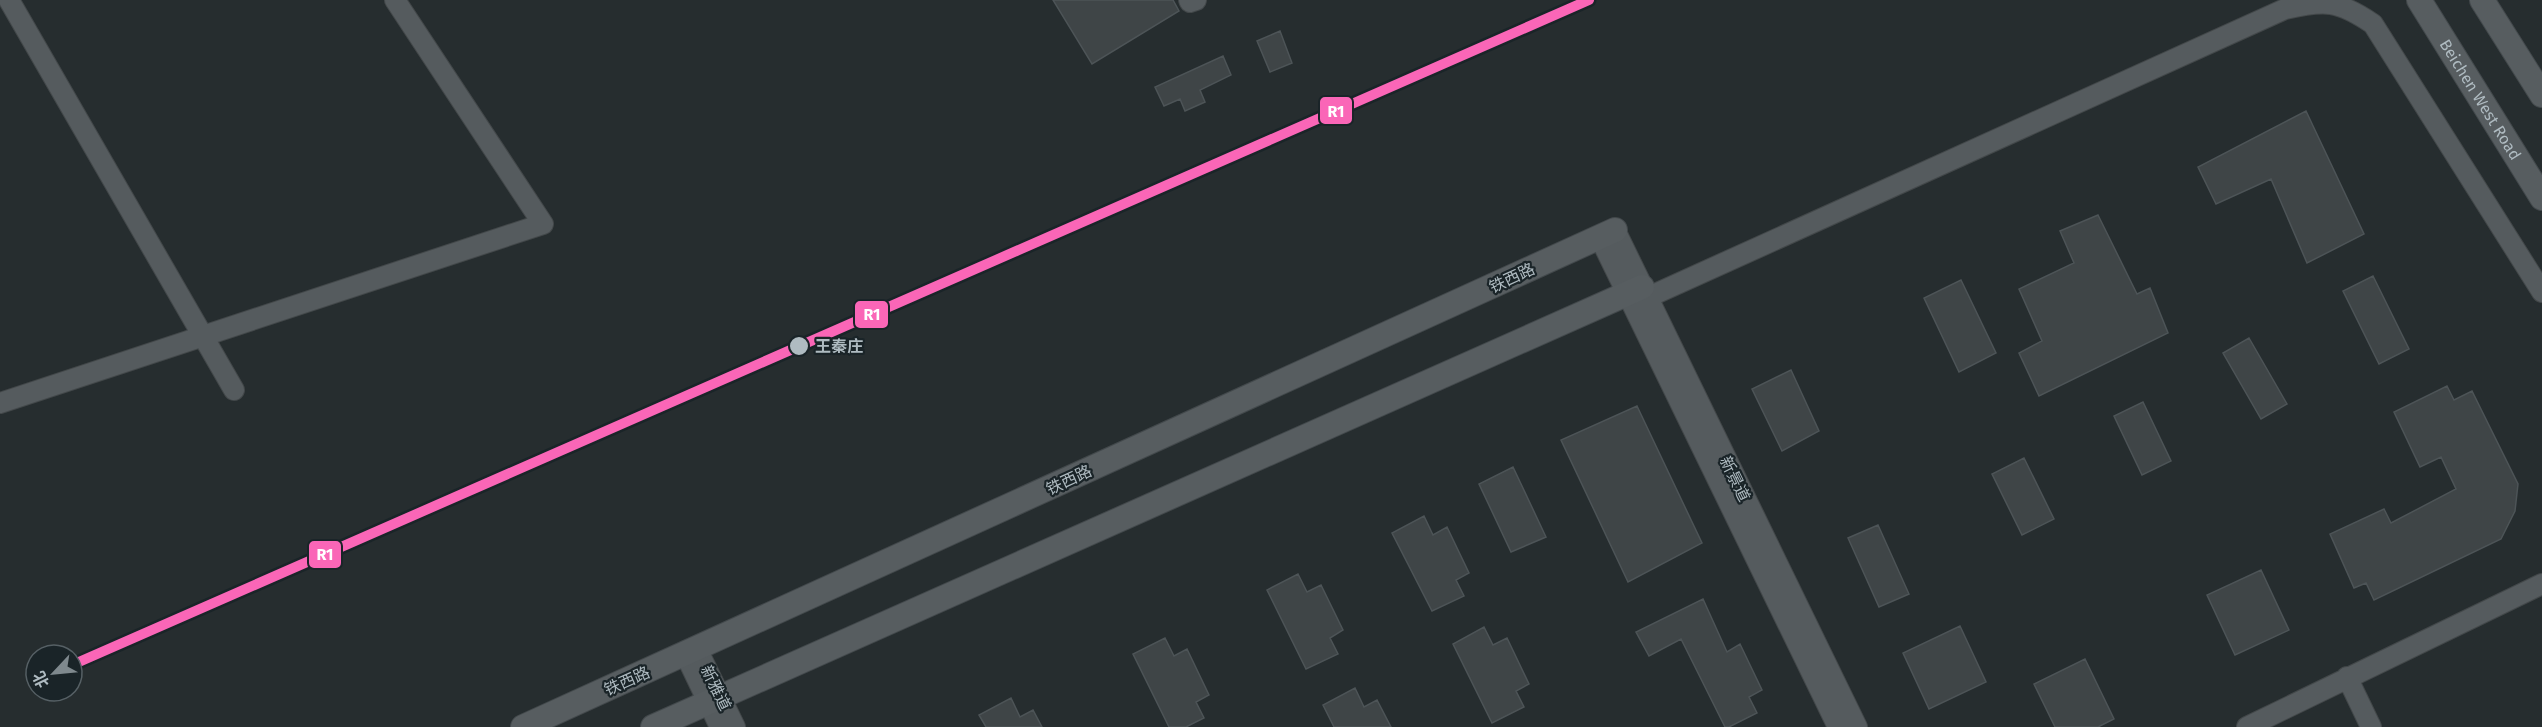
<svg xmlns="http://www.w3.org/2000/svg" width="2542" height="727" viewBox="0 0 2542 727" font-family="'Fira Sans','Noto Sans SC',sans-serif">
	<style>
		.building { fill: #3f4547; stroke: #4d5457; stroke-width: 1.5 }
		.lines { fill: none; stroke-linecap: round; stroke-linejoin: round }
		.minor-casing { stroke: #43484a; stroke-width: 22 }
		.major-casing { stroke: #43494c; stroke-width: 26 }
		.minor { stroke: #555b5e; stroke-width: 20 }
		.major { stroke: #575d60; stroke-width: 24 }
		.rail-1-casing { stroke: #1a2428; stroke-width: 15 }
		.rail-1 { stroke: #fa66b7; stroke-width: 10 }
		.stop-dot { fill: #afbbc1; stroke: #1a2428; stroke-width: 2 }
		.labels { text-anchor: middle; dominant-baseline: central; stroke-width: 4.5; stroke-linejoin: round; paint-order: stroke }
		.street-label { font-size: 16px; fill: #afbbc1; stroke: #1a2428 }
		.stop-label { font-size: 16px; font-weight: bold; fill: #afbbc1; stroke: #1a2428; text-anchor: start }
		.line-badge { stroke: #1a2428; stroke-width: 2 }
		.badge-label { font-size: 16px; text-anchor: middle; font-weight: bold; fill: #fff }
	</style>
	<rect width="100%" height="100%" fill="#262d2f"/>
	<!-- building -->
	<path class="building" d="M1053,0H1173L1179,11L1092,64Z
		M1280,31L1292,63L1270,72L1257,41Z
		M1223,56L1231,75L1200,90L1205,102L1185,111L1180,99L1164,106L1155,87Z
		M2306,111L2364,234L2307,263L2271,179L2216,204L2198,167Z
		M2098,215L2137,294L2150,288L2168,333L2039,396L2019,353L2042,341L2019,289L2074,263L2060,231Z
		M2373,276L2409,349L2379,364L2343,291Z
		M1961,280L1996,353L1959,372L1924,298Z
		M2249,338L2287,404L2261,419L2223,353Z
		M1791,370L1819,431L1782,451L1752,389Z
		M2447,386L2454,400L2472,391L2518,484L2515,511L2501,539L2374,600L2366,583L2354,588L2330,534L2384,509L2391,523L2456,489L2441,457L2420,467L2394,412Z
		M2143,402L2171,461L2142,475L2114,416Z
		M1637,406L1702,543L1628,582L1561,440Z
		M2024,458L2054,519L2022,535L1992,474Z
		M1513,467L1546,537L1511,552L1479,484Z
		M1424,516L1433,535L1447,527L1469,573L1456,580L1464,596L1432,611L1392,533Z
		M1878,525L1909,594L1879,607L1848,538Z
		M2261,570L2289,630L2235,655L2207,595Z
		M1298,574L1307,592L1321,585L1343,630L1330,638L1338,654L1306,669L1267,590Z
		M1703,599L1727,652L1740,644L1762,690L1749,697L1757,713L1729,727H1725L1681,639L1649,656L1636,632Z
		M1960,626L1986,682L1929,709L1903,653Z
		M1484,627L1493,645L1507,638L1529,684L1516,691L1524,707L1492,723L1453,644Z
		M1165,638L1174,656L1187,649L1209,695L1196,702L1204,718L1186,727H1169L1133,654Z
		M2085,659L2114,719L2098,727H2055L2034,684Z
		M1355,688L1364,707L1377,700L1391,727H1334L1323,705Z
		M1011,698L1020,717L1033,710L1042,727H986L979,715Z"/>
	<g class="lines">
		<defs>
			<path id="minor" d="M9,0L234,390
				M1189,0L1190,2L1196,0
				M1615,230L1857,727
				M1600,238L1838,727
				M1633,304L2285,9C2325,0 2338,0 2373,24L2542,292
				M0,403L543,224L395,0
				M697,649L735,727
				M688,660L720,727
				M2347,677L2371,727
				M2247,727L2542,584"/>
			<g id="major">
				<path id="s1" d="M2419,0L2542,198"/>
				<path d="M2482,0L2542,95"/>
				<path d="M523,727L1615,230"/>
				<path d="M653,727L1642,287"/>
			</g>
		</defs>
		<!-- minor casing -->
		<use href="#minor" class="minor-casing"/>
		<!-- major casing -->
		<use href="#major" class="major-casing"/>
		<!-- minor -->
		<use href="#minor" class="minor"/>
		<!-- major -->
		<use href="#major" class="major"/>
		<defs>
			<path id="rail-1" d="M72,665L1589,0"/>
		</defs>
		<!-- rail-1 casing -->
		<use href="#rail-1" class="rail-1-casing"/>
		<!-- rail-1 -->
		<use href="#rail-1" class="rail-1"/>
	</g>
	<!-- markers -->
	<circle class="stop-dot" cx="799" cy="346" r="10"/>
	<g class="labels">
		<!-- street labels -->
		<g class="street-label">
			<text stroke="none"><textPath href="#s1" startOffset="117">Beichen West Road</textPath></text>
			<text transform="translate(1512 278) rotate(-25)">铁西路</text>
			<text transform="translate(1735 479) rotate(64)">新景道</text>
			<text transform="translate(1069 480) rotate(-25)">铁西路</text>
			<text transform="translate(627 681) rotate(-24)">铁西路</text>
			<text transform="translate(716 688) rotate(64)">新雅道</text>
		</g>
		<!-- stop labels -->
		<g class="stop-label">
			<text x="815" y="346">王秦庄</text>
		</g>
	</g>
	<g class="line-badge">
		<rect x="1319" y="96" width="34" height="29" rx="6" fill="#fa66b7"/>
		<rect x="854" y="300" width="35" height="29" rx="6" fill="#fa66b7"/>
		<rect x="308" y="540" width="34" height="29" rx="6" fill="#fa66b7"/>
	</g>
	<g class="badge-label">
		<text x="1336" y="117">R1</text>
		<text x="872" y="320">R1</text>
		<text x="325" y="560">R1</text>
	</g>
	<!-- north arrow -->
	<g transform="translate(54 673) rotate(244)"><circle r="28" fill="#1a2428" stroke="#566065" stroke-width="1.5"/>
	<path d="M0-4.5L10 22L0 15L-10 22Z" fill="#7f898e"/>
	<text y="-9" font-size="16" font-weight="bold" text-anchor="middle" fill="#afbbc1">北</text>
	</g>
</svg>
